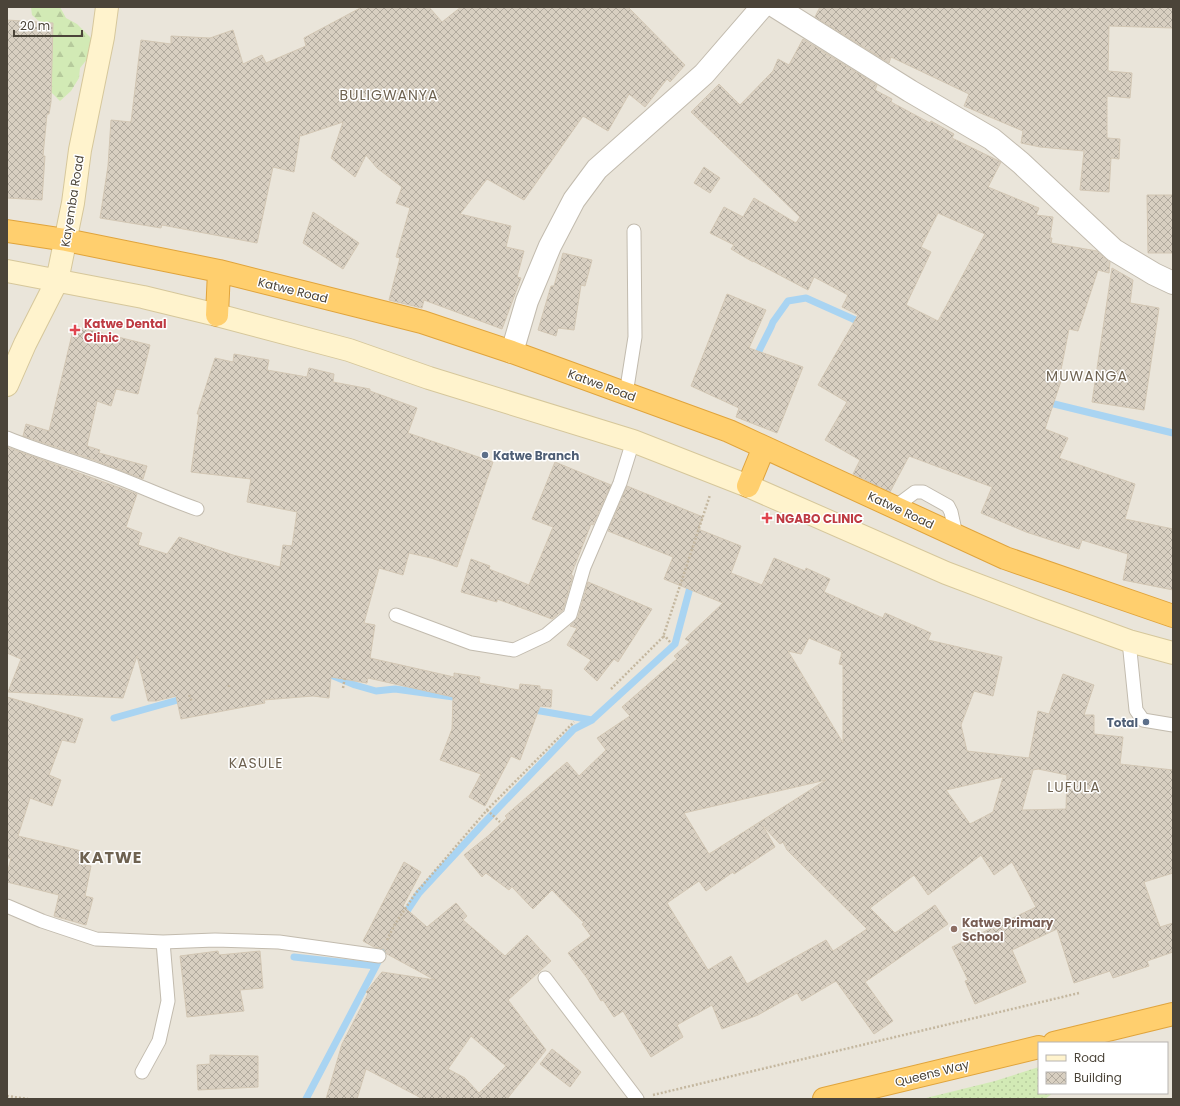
<svg xmlns="http://www.w3.org/2000/svg" width="1180" height="1106" viewBox="0 0 1180 1106" font-family="Poppins,sans-serif">
	<style>
		.residential { fill: #eae5da; fill-rule: evenodd }
		.grass { fill: url(#grass-dots) }
		.forest { fill: url(#forest-firs) }
		.lines { fill: none; stroke-linecap: round; stroke-linejoin: round }
		.stream { stroke: #a9d4f2; stroke-width: 7 }
		.building { fill: url(#building-cross-hatch); stroke: #d3c7b4; fill-rule: evenodd }
		.lane-casing { stroke: #c2bbae; stroke-width: 15 }
		.street-casing { stroke: #c2bbae; stroke-width: 24 }
		.secondary-casing { stroke: #d6c79b; stroke-width: 24 }
		.highway-casing { stroke: #e0a43c; stroke-width: 24 }
		.path { stroke: #c4b79f; stroke-width: 2.5; stroke-dasharray: 2 2; stroke-linecap: butt }
		.lane { stroke: #fff; stroke-width: 13 }
		.street { stroke: #fff; stroke-width: 22 }
		.secondary { stroke: #fff3cd; stroke-width: 22 }
		.highway { stroke: #ffcf6e; stroke-width: 22 }
		.health-dot { fill: #e0444e; stroke: #fff; stroke-width: 1.5 }
		.service-dot { fill: #5c6f8a; stroke: #fff; stroke-width: 1.5 }
		.education-dot { fill: #8d6e63; stroke: #fff; stroke-width: 1.5 }
		.labels { text-anchor: middle; dominant-baseline: central; stroke-width: 3; stroke-linejoin: round; paint-order: stroke }
		.street-label { font-size: 12px; fill: #4b4439; stroke: #fff }
		.health-label { font-size: 12px; font-weight: bold; fill: #be3a42; stroke: #fff; text-anchor: start }
		.service-label { font-size: 12px; font-weight: bold; fill: #4e5e75; stroke: #fff; text-anchor: start }
		.education-label { font-size: 12px; font-weight: bold; fill: #785e54; stroke: #fff; text-anchor: start }
		.quarter-label { font-size: 14px; letter-spacing: 1px; fill: #6e6250; stroke: #fff }
		.district-label { font-size: 16px; font-weight: bold; letter-spacing: 1px; fill: #6e6250; stroke: #fff }
	</style>
	<defs>
		<pattern id="grass-dots" width="8" height="8" patternUnits="userSpaceOnUse"><rect width="8" height="8" fill="#d2eab5"/><path d="M2 2h.1M6 6h.1" fill="none" stroke="#b6ca9c" stroke-width="1.8" stroke-linecap="round"/></pattern>
		<pattern id="forest-firs" width="22" height="20" patternUnits="userSpaceOnUse"><rect width="22" height="20" fill="#d2eab5"/><path d="M5 1l3.5 6h-7zM16 11l3.5 6h-7z" fill="#b6ca9c"/></pattern>
		<pattern id="building-cross-hatch" width="8" height="8" patternUnits="userSpaceOnUse"><rect width="8" height="8" fill="#d8cfc1"/><path d="M0 0l8 8M0 8l8-8" fill="none" stroke="#b1aa9e"/></pattern>
	</defs>
	<rect width="100%" height="100%" fill="#f6f3ec"/>
	<!-- residential -->
	<path class="residential" d="M7,7H1173V1099H7ZM1039,1043H1167V1093H1039Z"/>
	<!-- grass -->
	<path class="grass" d="M1039,1067V1093H1053L1045,1099H922L995,1081Z"/>
	<!-- forest -->
	<path class="forest" d="M31,7H60L66,18L77,24L94,41L93,52L80,68L79,78L71,91L60,101L51,92L41,23L32,15Z"/>
	<g class="lines">
		<!-- stream -->
		<path class="stream" d="M755,359L771,327L773,322L788,301L806,298L862,323
			M1046,402L1173,433
			M331,675L355,685L376,691L395,689L461,698
			M529,709L592,720
			M114,718L185,698
			M403,917L419,893L482,825L574,729L592,720L675,644L692,580
			M294,957L376,966
			M306,1099L376,966L388,941"/>
	</g>
	<!-- building -->
	<path class="building" d="M362,7H429L442,22L461,7H628L685,65L670,82L667,79L645,107L629,94L608,131L583,116L524,200L487,179L460,214L511,226L506,247L524,251L517,277L521,278L502,329L424,300L422,308L389,300L400,258L396,257L410,208L396,203L402,187L377,168L366,155L355,177L331,158L343,122L301,136L300,135L294,172L273,167L257,243L162,225L161,228L100,218L108,166L111,120L131,122L141,40L171,44V36L210,38L233,30L243,64L262,55L266,63L306,46L304,38Z
		M820,7H1173V28L1109,26L1108,71L1132,73L1130,98L1107,96V138L1120,139L1119,159L1111,158L1109,192L1080,190L1084,151L1040,147L1021,143L1023,131L964,106L969,94L891,57L889,63L815,17Z
		M7,20L53,23L51,102L49,114H47L43,156H45L42,200L7,198Z
		M803,39L877,85L875,90L892,99L891,102L930,123L931,121L954,134L952,138L1001,162L988,187L1039,208L1036,215L1053,217L1050,238H1052L1051,243L1097,251L1110,262L1109,273L1098,270L1078,331L1069,329L1059,380L1061,381L1045,429L1068,438L1059,458L1135,484L1125,519L1173,529V590L1123,580L1128,554L1082,540L1079,549L1026,532L981,513L992,487L909,456L890,492L853,474L860,460L825,440L847,402L818,385L858,315L842,307L848,295L814,277L808,290L753,261V262L731,249L734,245L710,233L724,207L743,217L754,198L796,223L800,217L691,112L719,84L740,105L773,71L778,59L789,65ZM938,213L985,234L938,321L906,305L931,252L921,247Z
		M704,167L720,178L710,193L694,183Z
		M1147,195H1173V253H1148Z
		M313,212L359,243L343,269L303,243Z
		M563,253L592,260L585,286L581,285L574,330L558,328L556,336L538,330L551,286H554Z
		M1112,268L1133,280L1130,303L1159,308L1144,410L1092,402Z
		M727,294L766,310L749,348L803,367L777,433L736,417L739,408L691,386Z
		M74,326L150,345L138,394L116,389L111,406L97,401L87,446L100,450L99,453L147,466L143,479L94,460L23,436L26,424L49,431Z
		M234,354L269,360L267,370L307,377L309,368L334,374L333,382L370,389V391L417,408L408,433L493,462L457,567L431,558L409,553L403,575L379,568L364,623L375,625L370,658L454,677V673L480,677L479,683L519,690L520,684L540,686V689L552,690L551,707L540,706L520,760L511,756L485,806L469,797L481,774L440,760L452,729L453,697L368,678L367,683L331,677L329,698L313,696L264,700L265,703L181,719L176,696L156,701H148L137,656L123,698L8,692L21,659L7,653V447L137,494L126,527L142,533L138,545L167,554L179,537L233,555L280,567L283,545L292,546L297,512L247,502L251,479L191,472L199,414H197L215,358L233,362Z
		M555,462L611,485L593,525L591,524L571,575L573,576L563,610L552,619L497,599V602L461,592L471,559L490,566L489,569L529,585L553,527L532,519Z
		M627,486L703,517L698,529L741,546L731,573L762,585L774,558L805,571L806,568L830,579L824,592L883,618L885,613L931,633L928,640L1002,657L993,696L974,691L961,725L967,751L1029,758L1038,711L1049,714L1063,674L1094,685L1084,715H1094V734L1123,737L1120,764L1173,770V873L1144,882L1160,927L1173,923V952L1147,961L1149,966L1113,978L1110,971L1074,983L1057,929L1012,950L1026,982L975,1004L965,981L968,980L952,947L1036,907L1012,862L994,875L981,855L928,895L914,875L870,908L895,933L935,905L948,924L865,982L893,1021L874,1034L836,981L802,1001L797,993L758,1015L722,1029L712,1005L677,1025L683,1037L651,1057L623,1011L614,1017L603,1000L601,1001L587,978L568,953L591,936L582,924L584,923L552,890L533,909L512,887L509,890L486,873L482,877L464,855L488,836L507,818L505,816L567,762L579,776L606,750L597,738L630,716L622,707L677,659L674,656L690,642L685,639L723,603L664,579L673,557L608,531ZM809,638L842,652L839,664L843,665V743L788,651L801,654ZM1038,769L1067,775L1066,809L1022,810L1033,770ZM1003,777L993,812L970,824L946,790ZM826,780L709,854L684,813ZM763,826L780,844L783,842L787,850L867,929L833,951L826,940L747,984L731,956L708,970L667,903L699,881L706,891L733,872L734,874L775,847Z
		M588,582L652,609L618,662L614,659L597,681L584,669L591,660L567,645L577,628L570,626L578,617Z
		M7,697L83,719L75,743L62,740L49,775L61,780L52,806L30,798L18,836L86,852L84,865L91,866L85,896L93,898L86,925L54,916L59,895L7,882V874L11,858H7Z
		M404,862L421,872L403,906L427,927L456,903L467,916L463,920L505,956L527,935L551,961L508,1000L546,1050L507,1099H423L366,1069L357,1099H326L342,1044L368,994L366,992L382,972L435,980L387,954L384,949L374,947L363,941ZM471,1036L506,1066L479,1093L465,1078L448,1069Z
		M218,951L219,955L260,951L263,988L240,990L244,1011L187,1017L180,956Z
		M552,1049L581,1072L570,1087L540,1064Z
		M210,1055L258,1056V1087L198,1090L197,1065L210,1064Z"/>
	<g class="lines">
		<defs>
			<path id="lane" d="M626,394L635,337L634,231
				M7,438C38,451 71,460 103,472C134,483 165,498 197,509
				M895,507L915,492H923L948,506L951,512L956,535
				M396,615L471,643L514,650L546,635L570,615L584,567L620,483L633,441
				M1129,641L1136,710L1143,720L1173,725
				M7,906L42,921L96,939L163,942L215,940L279,942L379,956
				M545,978L637,1099
				M142,1072L159,1041L168,1001L163,942"/>
			<path id="street" d="M776,7L910,91L992,139L1021,163L1114,250L1154,274L1173,283
				M512,352L527,301L550,246L574,200L597,169L704,74L762,7"/>
			<path id="secondary" d="M7,271L143,297L217,315L349,350L429,378L633,441L748,486L946,573L1041,609L1129,641L1173,653
				M7,385L25,344L57,281L73,203L80,150L103,37L107,7"/>
			<path id="highway" d="M7,231L66,240L219,271L422,322L512,352L729,431L1005,558L1173,616
				M217,315L219,271
				M748,486L764,447
				M1054,1043L1173,1014
				M824,1099L1039,1047"/>
		</defs>
		<!-- lane casing -->
		<use href="#lane" class="lane-casing"/>
		<!-- street casing -->
		<use href="#street" class="street-casing"/>
		<!-- secondary casing -->
		<use href="#secondary" class="secondary-casing"/>
		<!-- highway casing -->
		<use href="#highway" class="highway-casing"/>
		<!-- path -->
		<path class="path" d="M663,637L665,636L670,642
			M229,685V689
			M343,688L345,677
			M611,689L663,637L710,495
			M189,695L192,702
			M487,810L500,822
			M387,940L395,924L415,894L487,810L574,722
			M653,1095L1079,993
			M7,1096L28,1099"/>
		<!-- lane -->
		<use href="#lane" class="lane"/>
		<!-- street -->
		<use href="#street" class="street"/>
		<!-- secondary -->
		<use href="#secondary" class="secondary"/>
		<!-- highway -->
		<use href="#highway" class="highway"/>
	</g>
	<!-- markers -->
	<g class="health-dot">
		<path d="M73 324h4v4h4v4h-4v4h-4v-4h-4v-4h4z"/>
		<path d="M765 512h4v4h4v4h-4v4h-4v-4h-4v-4h4z"/>
	</g>
	<g class="service-dot">
		<circle cx="485" cy="455" r="4"/>
		<circle cx="1146" cy="722" r="4"/>
	</g>
	<circle class="education-dot" cx="954" cy="929" r="4"/>
	<g class="labels">
		<!-- street labels -->
		<g class="street-label">
			<text transform="translate(72 201) rotate(-81)">Kayemba Road</text>
			<text transform="translate(293 290) rotate(14)">Katwe Road</text>
			<text transform="translate(602 385) rotate(20)">Katwe Road</text>
			<text transform="translate(901 510) rotate(25)">Katwe Road</text>
			<text transform="translate(932 1073) rotate(-14)">Queens Way</text>
		</g>
		<!-- health labels -->
		<g class="health-label">
			<text x="84" y="323">Katwe Dental<tspan x="84" dy="14">Clinic</tspan></text>
			<text x="776" y="518">NGABO CLINIC</text>
		</g>
		<!-- service labels -->
		<g class="service-label">
			<text x="493" y="455">Katwe Branch</text>
			<text x="1138" y="722" text-anchor="end">Total</text>
		</g>
		<!-- education labels -->
		<g class="education-label">
			<text x="962" y="922">Katwe Primary<tspan x="962" dy="14">School</tspan></text>
		</g>
		<!-- quarter labels -->
		<g class="quarter-label">
			<text x="389" y="95">BULIGWANYA</text>
			<text x="1087" y="376">MUWANGA</text>
			<text x="256" y="763">KASULE</text>
			<text x="1074" y="787">LUFULA</text>
		</g>
		<!-- district labels -->
		<g class="district-label">
			<text x="111" y="857">KATWE</text>
		</g>
	</g>
	<!-- border -->
	<rect width="1180" height="1106" fill="none" stroke="#4b4439" stroke-width="16"/>
	<!-- legend -->
	<rect x="1038" y="1042" width="130" height="52" fill="#ffffff" stroke="#b7b4b0"/>
	<rect x="1046" y="1055" width="20" height="6" fill="#fff3cd" stroke="#b7b4b0"/>
	<text x="1074" y="1062" font-size="12" fill="#4b4439">Road</text>
	<rect x="1046" y="1072" width="20" height="12" fill="url(#building-cross-hatch)" stroke="#b7b4b0"/>
	<text x="1074" y="1082" font-size="12" fill="#4b4439">Building</text>
	<!-- scale -->
	<path d="M14 30v6h68v-6" fill="none" stroke="#4b4439" stroke-width="2"/>
	<text x="20" y="30" font-size="12" fill="#4b4439" stroke="#ffffff" stroke-width="3" paint-order="stroke">20 m</text>
</svg>
